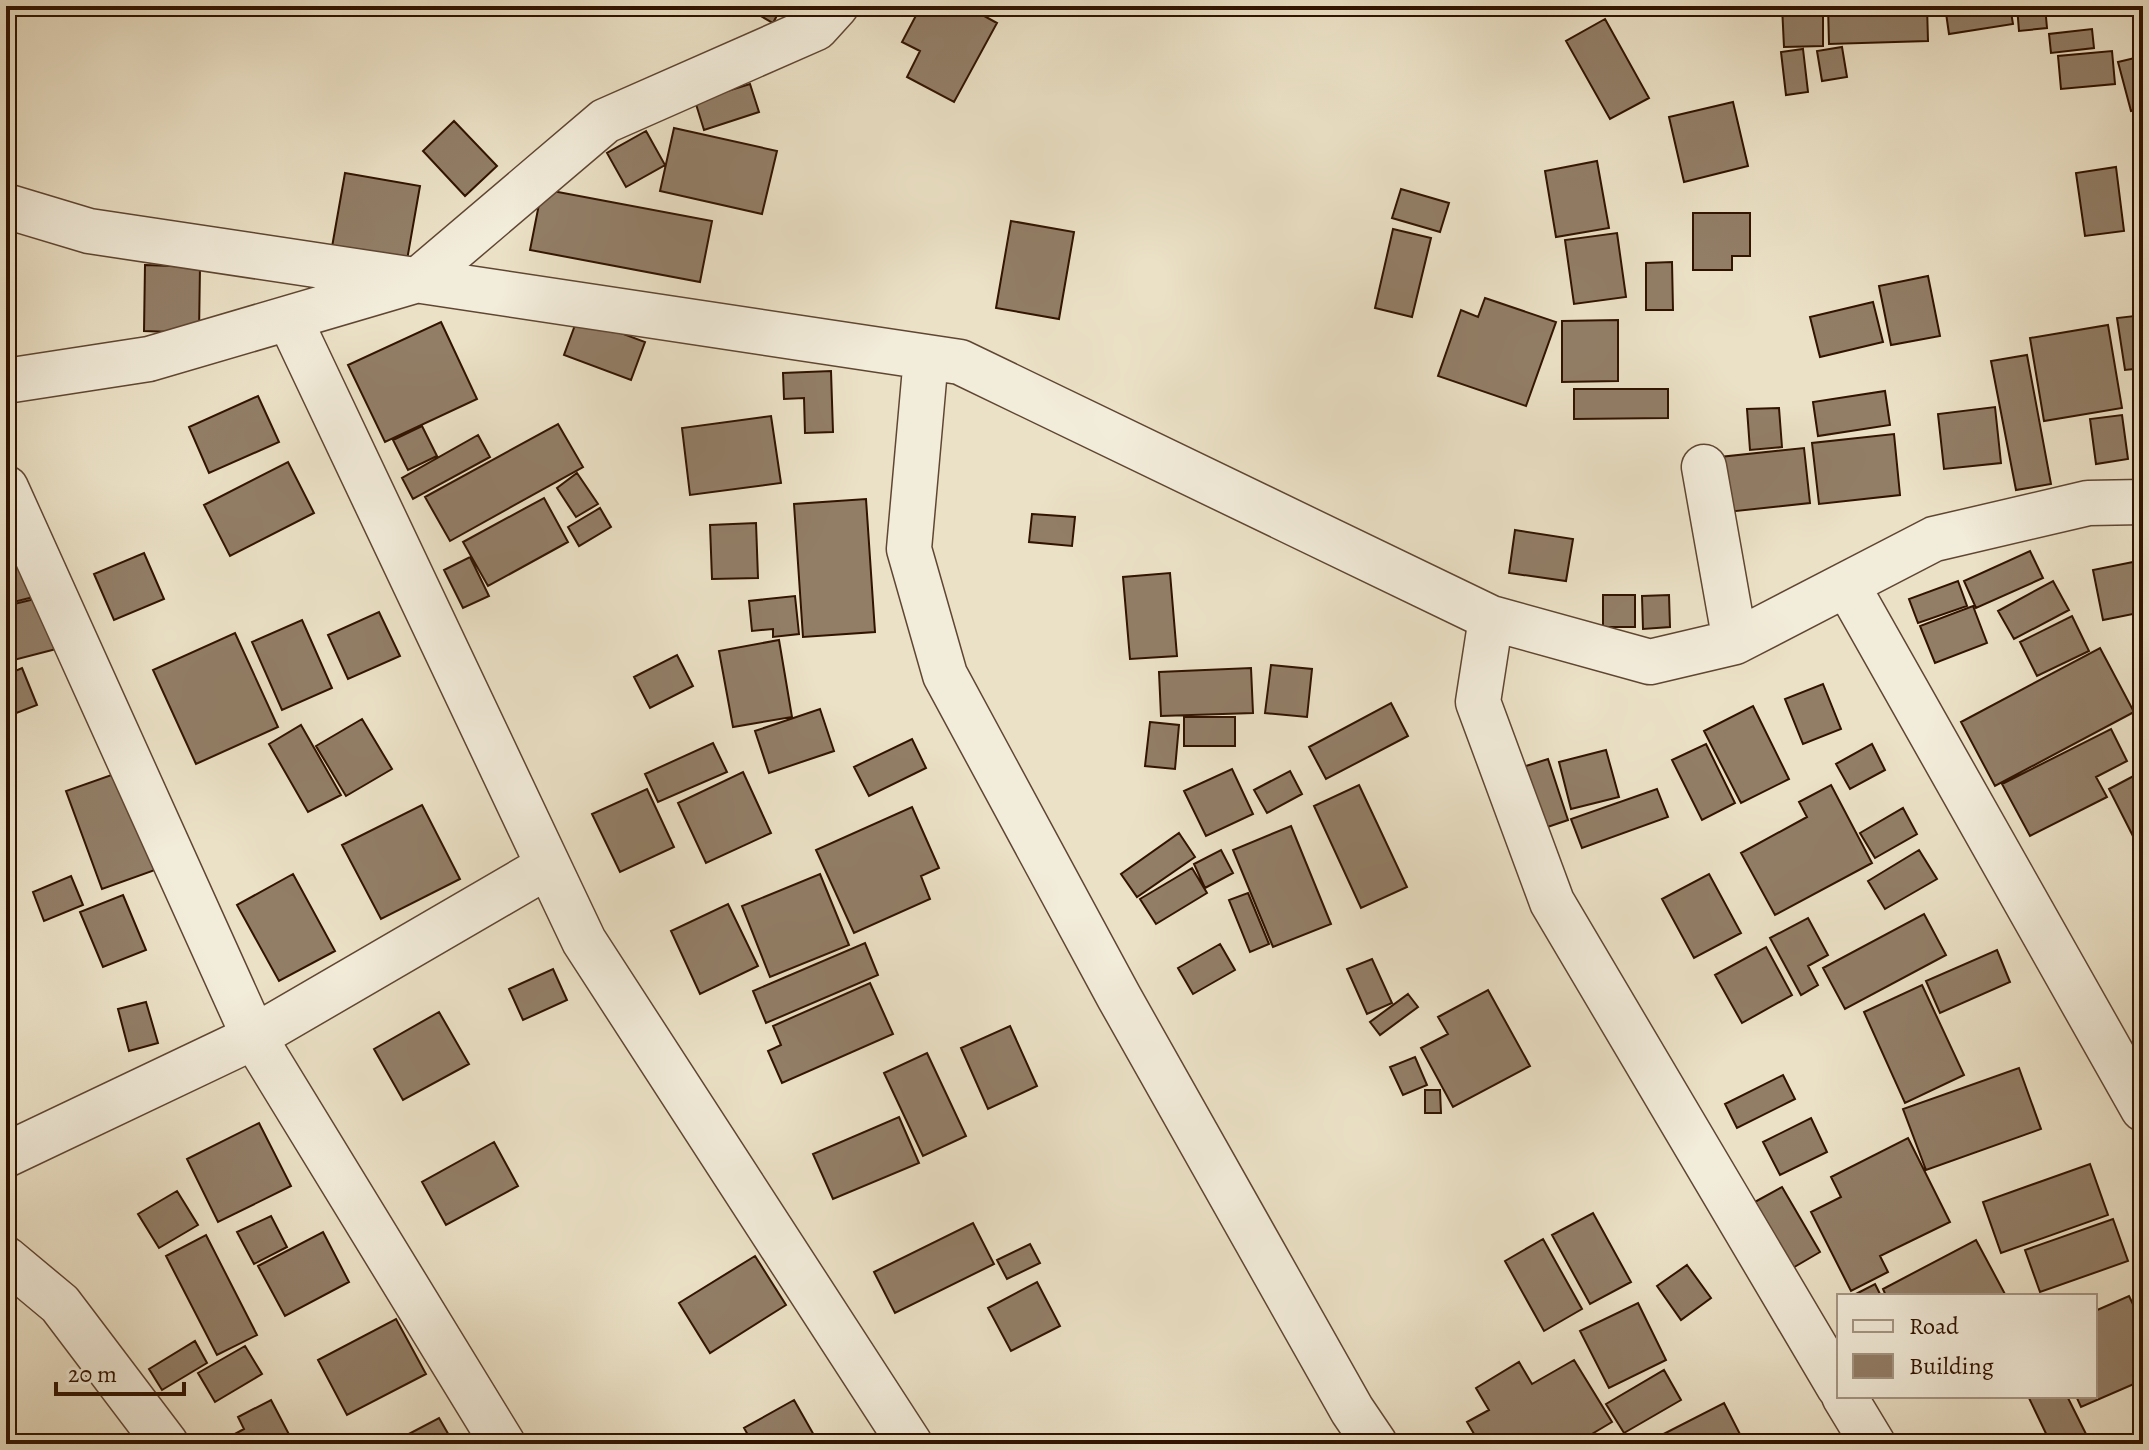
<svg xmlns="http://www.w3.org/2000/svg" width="2149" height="1450" viewBox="0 0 2149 1450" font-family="Alegreya,serif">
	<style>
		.building { fill: #927e67; stroke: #311300; stroke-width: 2 }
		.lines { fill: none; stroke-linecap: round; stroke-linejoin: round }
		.minor-casing { stroke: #604632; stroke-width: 47 }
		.minor { stroke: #f2ecda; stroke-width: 44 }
	</style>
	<rect width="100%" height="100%" fill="#ebe1c6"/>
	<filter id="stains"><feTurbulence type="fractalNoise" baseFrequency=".0025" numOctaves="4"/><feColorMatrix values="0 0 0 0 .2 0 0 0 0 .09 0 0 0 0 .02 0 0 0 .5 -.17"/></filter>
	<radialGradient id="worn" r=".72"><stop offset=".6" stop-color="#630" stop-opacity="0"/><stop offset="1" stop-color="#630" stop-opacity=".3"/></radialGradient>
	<!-- building -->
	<path class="building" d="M743,6H782L773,23Z
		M921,6H966L997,23L954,102L907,77L920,51L902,42Z
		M1782,6H1823V46L1784,47Z
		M1828,6H1927L1928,41L1829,44Z
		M1945,6H2010L2013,24L1949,34Z
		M2017,6H2045L2047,28L2019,31Z
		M1605,19L1649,98L1610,119L1566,41Z
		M2092,29L2094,48L2051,53L2049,34Z
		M1842,47L1847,77L1822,81L1817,51Z
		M1803,49L1808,92L1786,95L1781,52Z
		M2112,51L2115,84L2061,89L2058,56Z
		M2143,56V108L2131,111L2118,62Z
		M750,84L759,112L704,130L695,101Z
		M1733,102L1748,166L1684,182L1669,117Z
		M454,121L497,166L465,196L423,151Z
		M674,128L777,151L762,214L660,191Z
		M646,131L665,165L626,187L607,153Z
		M1597,161L1609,228L1556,237L1545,171Z
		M2116,167L2124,231L2085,236L2076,173Z
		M345,173L420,186L407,260L332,247Z
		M542,189L712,221L700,282L530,250Z
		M1401,189L1449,203L1440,232L1392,218Z
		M1693,213H1750V256H1732V270H1693Z
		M1011,221L1074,232L1059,319L996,308Z
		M1393,229L1431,238L1412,317L1375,308Z
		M1617,233L1626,297L1574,304L1565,240Z
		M1672,262L1673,310H1646V263Z
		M145,265L200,267L199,333L144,331Z
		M1928,276L1940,336L1891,345L1879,286Z
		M1485,298L1556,322L1526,406L1438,376L1461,310L1478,317Z
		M1873,302L1883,342L1820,357L1810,317Z
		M2143,315V368L2125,370L2117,318Z
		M578,317L645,342L631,380L564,355Z
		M1618,320V381L1562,382V321Z
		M441,322L477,399L385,442L348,365Z
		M2108,325L2122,408L2044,421L2030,338Z
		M2027,355L2051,484L2016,490L1991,361Z
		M831,371L833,432L805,433L804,398L784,399L783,373Z
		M1574,389H1668V418L1574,419Z
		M1885,391L1890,425L1818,436L1813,402Z
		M258,396L279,442L209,473L189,427Z
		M1995,407L2001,463L1944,469L1938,414Z
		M1779,408L1782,447L1750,450L1747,409Z
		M2122,415L2128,459L2096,464L2090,419Z
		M771,416L781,483L690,495L682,428Z
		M558,424L583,467L450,541L425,497Z
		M422,426L437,456L408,470L393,440Z
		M1894,434L1900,495L1819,504L1812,443Z
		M478,435L490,457L413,499L402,478Z
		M1804,448L1810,503L1727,512L1720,457Z
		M288,462L314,513L230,556L204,505Z
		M577,473L598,504L576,517L557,488Z
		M544,498L568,542L488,586L463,542Z
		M866,499L875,632L803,637L794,504Z
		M600,508L611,527L579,546L568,527Z
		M1032,514L1075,517L1072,546L1029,542Z
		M756,523L758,578L712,579L710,525Z
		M1515,530L1573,539L1566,581L1509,573Z
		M28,546L41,595L6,604V551Z
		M2030,551L2043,578L1976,608L1964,581Z
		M144,553L164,599L114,620L94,574Z
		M470,557L489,596L463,608L444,570Z
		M2143,560V612L2103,620L2093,570Z
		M1170,573L1177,656L1130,659L1123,577Z
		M1958,581L1967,606L1918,623L1909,599Z
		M2053,581L2069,610L2014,639L1998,611Z
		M1603,595H1635V627H1603Z
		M1669,595L1670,627L1643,629L1642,596Z
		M47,596L60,648L6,662V606Z
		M795,596L799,634L773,637V629L752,631L749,601Z
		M1973,606L1987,643L1935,663L1920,626Z
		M379,612L400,656L348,679L328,635Z
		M2072,616L2089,651L2037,676L2020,642Z
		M302,620L332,688L282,710L252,642Z
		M235,633L278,727L196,764L153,670Z
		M779,640L792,717L733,727L719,651Z
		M2100,648L2134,712L1995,786L1961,722Z
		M677,655L693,686L650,708L634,677Z
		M1271,665L1312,669L1307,717L1265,713Z
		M22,668L37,705L6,717V675Z
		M1251,668L1253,713L1161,716L1159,672Z
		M1823,684L1841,729L1803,744L1785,699Z
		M1391,703L1408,736L1326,779L1309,747Z
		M1753,706L1789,779L1741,803L1704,731Z
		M820,709L834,751L769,773L755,731Z
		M1184,717H1235V746H1184Z
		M362,719L392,769L346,796L316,746Z
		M1150,722L1179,725L1175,769L1145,766Z
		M301,725L341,795L308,812L269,744Z
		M2111,729L2127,761L2096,777L2107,797L2030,836L2002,784Z
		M912,739L926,768L869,796L854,767Z
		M713,743L727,772L658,802L645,774Z
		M1706,744L1735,803L1702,820L1672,760Z
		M1872,744L1885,770L1850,789L1836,764Z
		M1606,750L1619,797L1571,809L1559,762Z
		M1548,759L1568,820L1530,833L1510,771Z
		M1232,769L1253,814L1206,836L1184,791Z
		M1290,771L1302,794L1267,813L1254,790Z
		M2143,771V838L2136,842L2109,789Z
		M120,772L155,870L102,889L66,791Z
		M743,772L771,833L706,863L678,803Z
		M1359,785L1407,887L1361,908L1314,806Z
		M1831,785L1872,863L1775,915L1741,853L1807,817L1799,802Z
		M647,789L674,847L620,872L592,814Z
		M1657,789L1668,817L1582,848L1571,819Z
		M422,805L460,879L381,919L342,845Z
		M912,807L939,868L921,876L930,899L854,933L816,850Z
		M1903,808L1917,834L1875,858L1860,833Z
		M1291,826L1331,924L1273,947L1233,850Z
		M1179,833L1195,857L1137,897L1121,874Z
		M1221,850L1233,873L1205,888L1194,864Z
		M1919,850L1937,879L1885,909L1868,881Z
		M1192,868L1207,893L1156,924L1140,899Z
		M293,874L335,951L279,981L237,905Z
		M820,874L849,945L770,977L742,906Z
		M1709,874L1741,933L1694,958L1662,899Z
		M71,876L83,905L44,921L33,892Z
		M1248,893L1269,944L1250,952L1229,900Z
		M123,895L146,950L103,967L80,912Z
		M728,904L758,966L700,994L671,931Z
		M1924,914L1946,955L1845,1009L1823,968Z
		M1808,918L1828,955L1808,966L1818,985L1801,995L1770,938Z
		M865,943L878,975L766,1023L753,991Z
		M1220,944L1235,970L1193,994L1178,968Z
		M1766,947L1792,995L1742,1023L1715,975Z
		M1997,950L2010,982L1940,1013L1926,981Z
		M1372,959L1392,1003L1367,1014L1347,969Z
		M553,969L567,1000L523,1020L509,989Z
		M870,983L893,1034L782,1083L768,1051L781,1045L773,1026Z
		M1922,985L1964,1075L1905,1103L1864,1012Z
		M1488,990L1530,1066L1453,1107L1421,1048L1448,1034L1438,1017Z
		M1408,994L1418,1007L1380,1035L1370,1022Z
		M146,1002L158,1043L129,1051L118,1009Z
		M439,1012L469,1064L403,1100L374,1049Z
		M1010,1026L1037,1086L988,1109L961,1048Z
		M927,1053L966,1136L923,1156L884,1073Z
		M1415,1057L1427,1085L1403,1095L1390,1067Z
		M2019,1068L2041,1129L1926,1170L1903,1109Z
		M1783,1075L1795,1099L1737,1128L1725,1104Z
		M1425,1090H1440L1441,1113H1425Z
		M899,1117L919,1163L833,1199L813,1154Z
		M1811,1118L1827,1152L1780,1175L1763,1142Z
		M259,1123L291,1186L218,1222L187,1159Z
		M1908,1138L1950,1222L1880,1256L1888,1272L1851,1291L1811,1212L1841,1197L1831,1177Z
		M494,1142L518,1186L446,1225L422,1182Z
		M2090,1164L2108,1215L2001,1253L1983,1202Z
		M1782,1187L1820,1252L1791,1269L1753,1203Z
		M177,1191L198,1225L159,1248L138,1214Z
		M1593,1213L1631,1282L1590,1304L1552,1235Z
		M271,1216L287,1247L254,1264L237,1232Z
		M2113,1219L2128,1261L2040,1292L2025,1250Z
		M973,1223L994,1264L895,1313L874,1272Z
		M323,1232L349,1282L285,1316L258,1266Z
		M206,1235L257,1335L217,1355L166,1256Z
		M1543,1239L1582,1309L1544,1331L1505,1261Z
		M1976,1240L2006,1296H1886L1883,1289Z
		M1030,1244L1040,1263L1007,1279L997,1260Z
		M755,1256L786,1305L710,1353L679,1303Z
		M1687,1265L1711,1298L1681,1320L1657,1286Z
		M1037,1282L1060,1326L1011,1351L988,1308Z
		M1875,1284L1881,1296H1852Z
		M2129,1296L2143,1325V1380L2081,1407L2076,1396H2095V1311Z
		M1638,1303L1666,1360L1609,1388L1580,1331Z
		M396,1319L426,1374L347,1415L318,1360Z
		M195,1341L207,1363L162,1390L149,1369Z
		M245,1346L262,1374L215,1402L198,1373Z
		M1574,1360L1612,1422L1575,1444H1480L1467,1422L1489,1410L1476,1388L1519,1362L1532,1384Z
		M1664,1370L1681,1400L1624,1433L1606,1404Z
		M2028,1396H2067L2091,1444H2051Z
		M271,1400L294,1444H238L233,1435L244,1429L238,1417Z
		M794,1400L819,1444H753L744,1428Z
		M1724,1403L1745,1444H1644Z
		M439,1418L454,1444H407L403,1437Z
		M1798,1436L1802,1444H1780Z"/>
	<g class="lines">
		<defs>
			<path id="minor" d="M6,206L89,231L960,362L1491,618L1650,662L1735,642L1934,539L2088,503L2143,502
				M289,318L584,941L910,1444
				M926,357L909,549L945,675L1119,997L1352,1410L1375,1444
				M6,381L149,359L418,280L605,121L816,28L836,6
				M1704,467L1735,642
				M6,488L254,1037L503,1444
				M1847,585L2143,1109
				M1491,618L1478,702L1552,902L1839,1387
				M6,1155L254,1037L548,866
				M6,1259L60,1304L166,1444
				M1844,1396L1873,1444"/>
		</defs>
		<!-- minor casing -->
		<use href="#minor" class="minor-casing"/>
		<!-- minor -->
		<use href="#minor" class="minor"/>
	</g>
	<!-- margin -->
	<rect width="2149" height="1450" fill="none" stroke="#ebe1c6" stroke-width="32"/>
	<rect x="8" y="8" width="2133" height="1434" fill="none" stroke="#311300" stroke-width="4"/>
	<rect x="16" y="16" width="2117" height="1418" fill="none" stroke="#311300" stroke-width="2"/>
	<!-- legend -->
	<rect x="1837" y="1294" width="260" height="104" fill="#f2ecda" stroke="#a59583" stroke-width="2"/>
	<rect x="1853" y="1320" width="40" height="12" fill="#f2ecda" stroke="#a59583" stroke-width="2"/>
	<text x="1909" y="1334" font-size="24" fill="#311300">Road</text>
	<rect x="1853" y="1354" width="40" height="24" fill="#927e67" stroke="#a59583" stroke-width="2"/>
	<text x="1909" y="1374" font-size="24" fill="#311300">Building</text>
	<!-- scale -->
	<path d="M56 1382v12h128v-12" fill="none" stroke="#311300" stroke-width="4"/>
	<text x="68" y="1382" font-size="24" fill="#311300" stroke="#f2ecda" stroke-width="6" paint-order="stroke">20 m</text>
	<rect width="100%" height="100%" filter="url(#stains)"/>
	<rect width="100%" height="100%" fill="url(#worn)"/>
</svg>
